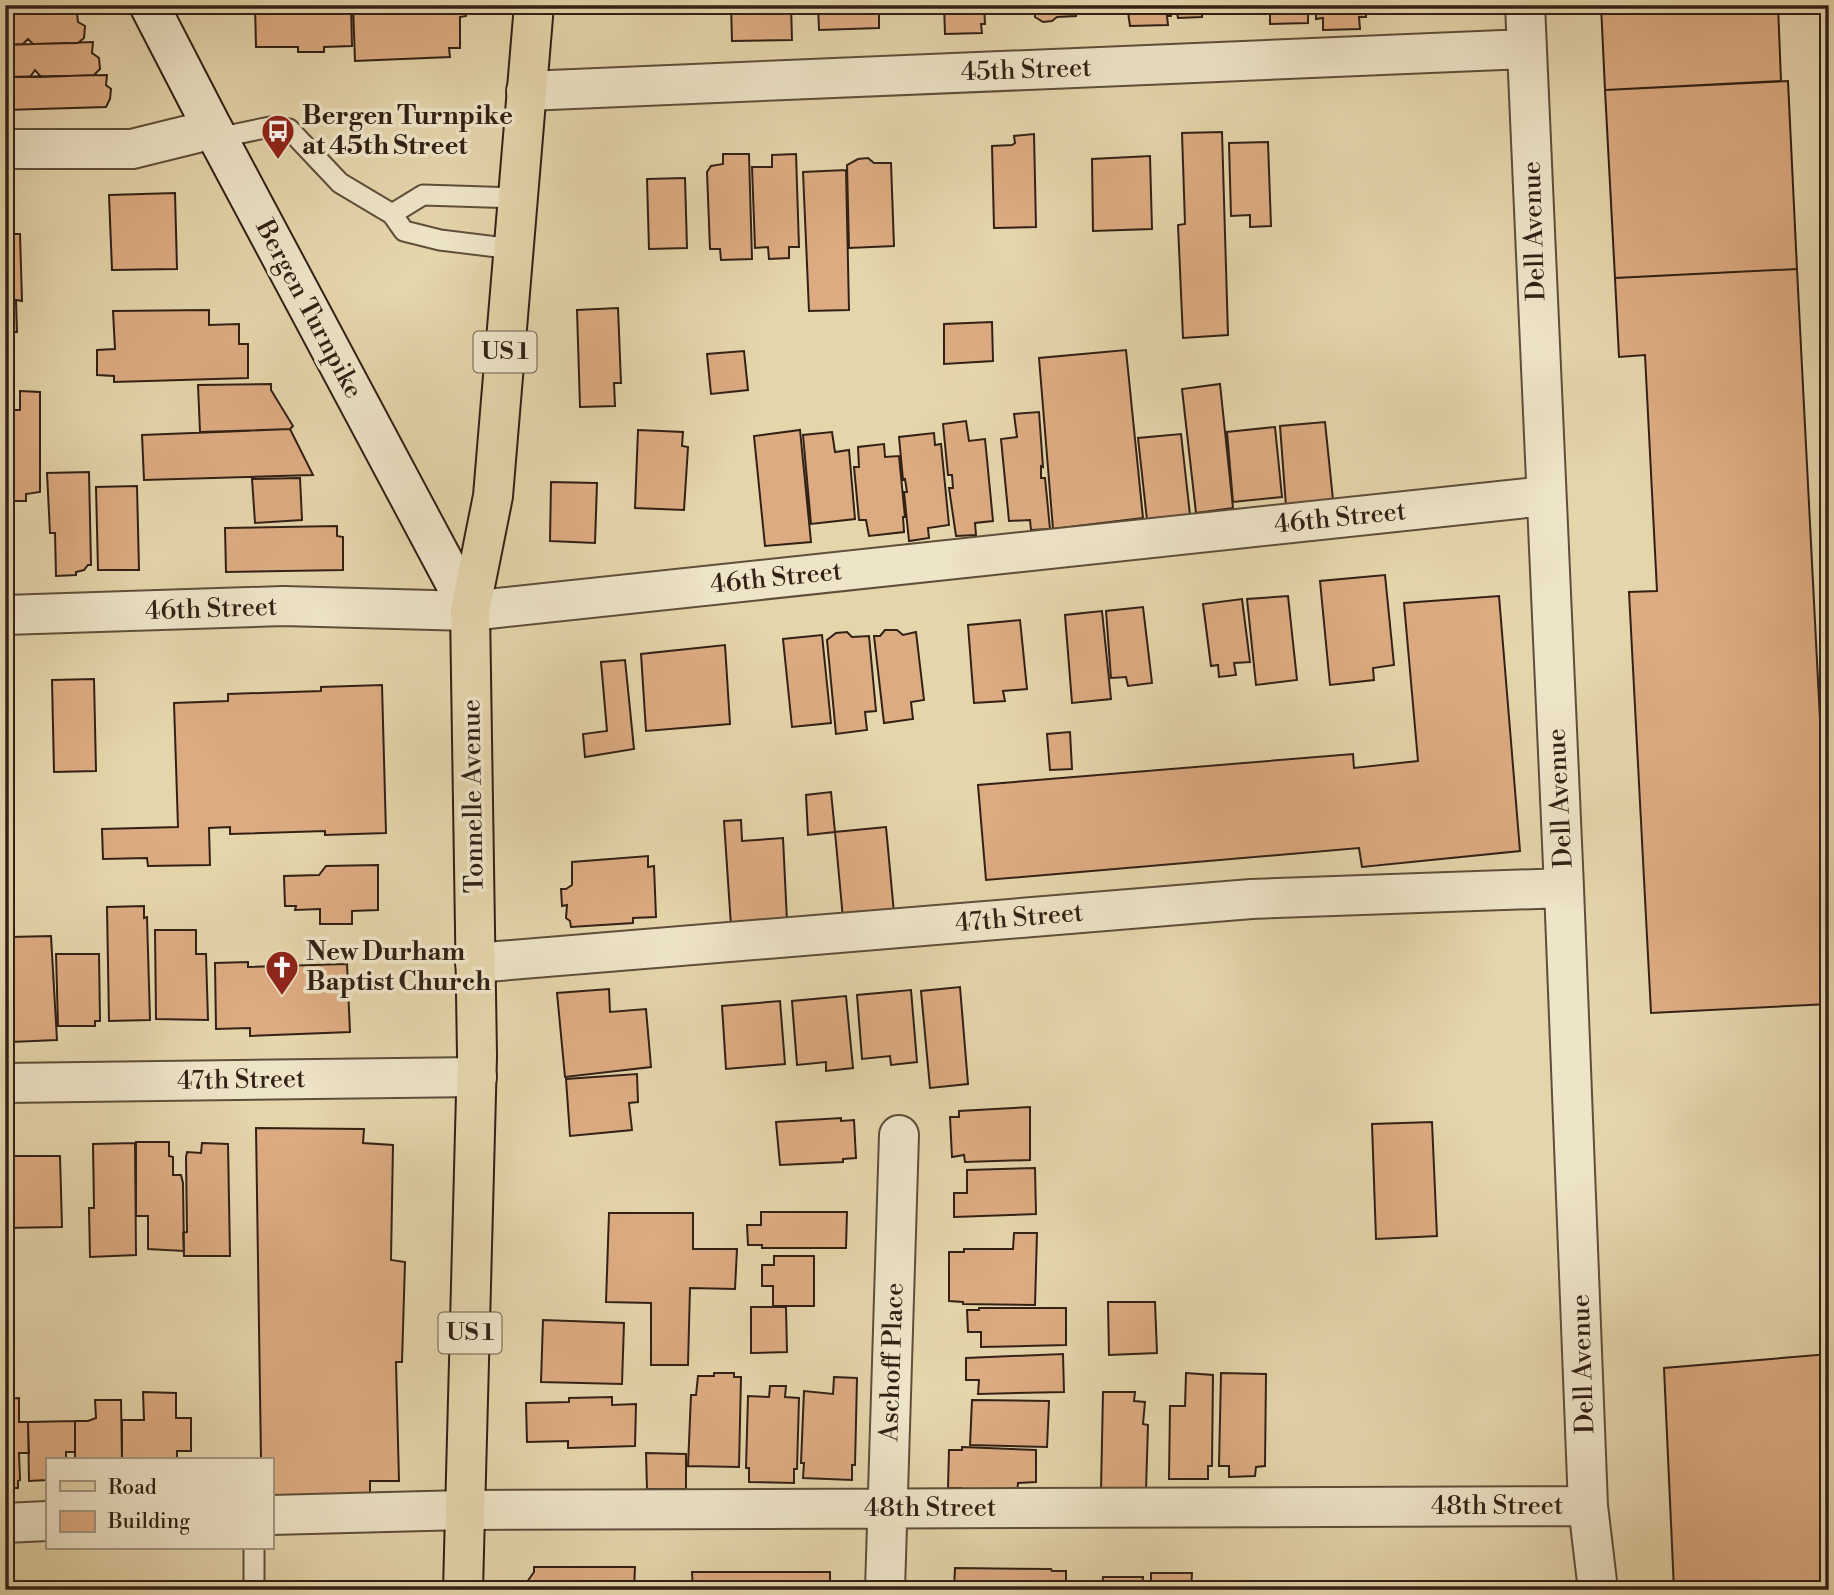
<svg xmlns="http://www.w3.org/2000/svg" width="1834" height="1595" viewBox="0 0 1834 1595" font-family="'Libre Bodoni',serif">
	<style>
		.building { fill: #ddab82; stroke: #322115; stroke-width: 2 }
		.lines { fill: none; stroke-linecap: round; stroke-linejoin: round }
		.lane-casing { stroke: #5f4e3a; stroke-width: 23 }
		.street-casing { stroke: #5f4e3a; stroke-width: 42 }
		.secondary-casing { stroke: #322115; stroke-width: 42 }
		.primary-casing { stroke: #322115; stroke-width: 42 }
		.lane { stroke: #eee4c8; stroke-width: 19 }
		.street { stroke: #eee4c8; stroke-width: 38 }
		.secondary { stroke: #eee4c8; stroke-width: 38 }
		.primary { stroke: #e5d5ab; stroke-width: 38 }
		.labels { text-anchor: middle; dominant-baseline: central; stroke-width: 7; stroke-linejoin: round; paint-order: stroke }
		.shield { fill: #eee4c8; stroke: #6a5c4b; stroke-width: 2 }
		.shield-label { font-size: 24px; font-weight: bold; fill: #322115 }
		.street-label { font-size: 26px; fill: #322115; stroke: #eee4c8 }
		.poi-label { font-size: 26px; font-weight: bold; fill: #322115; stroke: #eee4c8; text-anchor: start }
	</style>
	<rect width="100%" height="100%" fill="#e5d5ab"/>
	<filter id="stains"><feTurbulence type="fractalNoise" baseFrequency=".00286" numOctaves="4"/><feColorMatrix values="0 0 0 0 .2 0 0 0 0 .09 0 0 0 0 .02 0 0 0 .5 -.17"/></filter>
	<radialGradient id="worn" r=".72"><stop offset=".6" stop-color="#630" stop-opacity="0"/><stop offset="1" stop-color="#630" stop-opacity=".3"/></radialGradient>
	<!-- building -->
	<path class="building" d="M5,5H78L81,13L5,14Z
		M255,5H351L352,46L324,47V52H298V47H256Z
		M353,5H466V16L460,17V48H449L450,57L355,61Z
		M731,5H791L792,40L732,41Z
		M818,5H879V28L819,30Z
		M944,5H984L985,24H981L982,33L945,34Z
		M1035,5H1076V16L1057,17L1052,21L1043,22L1035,17Z
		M1127,5H1171V16H1167L1168,25L1130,26Z
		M1174,5H1221V11L1202,12V17L1178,18L1177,13H1174Z
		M1264,5H1311V11H1308V23L1270,24V13L1265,14Z
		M1316,5H1366V17H1359L1360,29L1323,30V18L1316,19Z
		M1601,5H1778L1781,81L1605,90Z
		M77,13L78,22L85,26L84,38L78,43L33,44L28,39L23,44L5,45V14Z
		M93,42L92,53L99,58L100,69L94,75L41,77L35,70L30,77H5V45Z
		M107,75L106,85L111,89L110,99L106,107L5,110V77Z
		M1788,81L1797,269L1615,278L1605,90Z
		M1222,132L1228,335L1183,338L1178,225L1185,224L1182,133Z
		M1034,134L1036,227L994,228L992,146L1012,145L1015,143L1014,136Z
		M1268,142L1271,226L1250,227V215L1231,216L1229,143Z
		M723,154H749L752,259L721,260L720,249H710L707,172L711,166L723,164Z
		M796,154L799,247H789V258L769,259L768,247L755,248L752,167H772V155Z
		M1150,156L1152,229L1093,231L1092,159Z
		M868,158L874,163H891L894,246L849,248L847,165L858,159Z
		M846,170L849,310L809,311L803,172Z
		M685,178L687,248L649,249L647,179Z
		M175,193L177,269L112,270L109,195Z
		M5,234H20L22,301L16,300L17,332H5Z
		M1797,269L1829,896V1004L1651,1013L1629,592L1657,591L1645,355L1619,357L1615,278Z
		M618,308L621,383H614L615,406L580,407L577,310Z
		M209,310V325L239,324V344H248V378L114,382V376L97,375V350L115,349L113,311Z
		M992,322L993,361L944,364V324Z
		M1126,350L1143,518L1053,529L1039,358Z
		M744,351L748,390L711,394L707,354Z
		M271,384V390L293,426L290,429L200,432L198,385Z
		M1220,384L1233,508L1196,513L1182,389Z
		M20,391L40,392V492L26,494V501H14L13,494H5V410H20Z
		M1039,412L1043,467L1041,466V478H1045L1050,529L1031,530L1030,520L1009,521L1001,439L1017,437L1014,414Z
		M966,421L969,441L985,439L993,521L975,523L976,535L956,536L949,488H953L952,475H948L943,424Z
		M1325,422L1333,500L1286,506L1280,426Z
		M1275,427L1282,497L1233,502L1227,432Z
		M290,429L313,475L144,480L142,435Z
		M638,430L683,432L682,446L688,447L684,510L635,508Z
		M800,430L811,542L765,546L754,436Z
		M832,432L835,452L849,450L855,519L811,524L803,435Z
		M934,433L935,445L941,444L949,525L928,528L929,538L909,541L904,492H907L905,479L903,480L899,437Z
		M1181,434L1190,515L1147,520L1138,438Z
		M884,444L885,457L899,456L905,517H903L904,532L869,536L866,520H859L854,467H859L858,447Z
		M89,472L91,565H88L84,570L76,572V575L56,576L55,533H50L47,473Z
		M300,478L302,520L255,523L252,479Z
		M551,482L597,483L595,543L550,541Z
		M137,486L139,570H98L96,487Z
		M337,526V536L343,537V570L226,572L225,528Z
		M1385,575L1394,665L1373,668L1374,680L1330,685L1320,581Z
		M1288,596L1297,680L1256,685L1247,599Z
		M1499,596L1520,851L1362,867L1359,848L986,880L978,785L1353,754L1354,768L1418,761L1404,603Z
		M1242,599L1250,662L1234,663L1236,675L1219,677L1218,665L1211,666L1203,604Z
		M1143,607L1152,683L1128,686L1126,677L1111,678L1106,611Z
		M1102,611L1111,699L1072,703L1065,615Z
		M1020,620L1027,689L1003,691L1005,701L974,703L968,625Z
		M885,630H897L903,635L916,632L924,700L911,702L913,719L884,723L874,636H880Z
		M847,632L852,637L869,636L876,711L865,712L867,730L836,734L827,640L836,633Z
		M822,635L831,723L792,727L783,639Z
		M725,645L730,724L646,731L641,654Z
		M625,660L634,749L585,757L583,734L607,731L601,662Z
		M94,679L96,771L54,772L52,680Z
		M382,685L386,833L325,835V831L230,834V827L209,828L210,865L148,866L147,858L103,859L102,829L178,827L174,703L228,701V694L321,691V687Z
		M1070,732L1072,769L1050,770L1047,734Z
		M831,792L835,832L808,835L806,795Z
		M741,820L742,841L783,838L787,921L731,926L724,821Z
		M886,827L894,913L843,919L835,832Z
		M648,856V867L654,866L656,917L633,918V923L571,927L570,921L566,918L567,905L562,906L561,889H566L572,885V862Z
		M378,865V910L352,911V924H320V909L295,910L296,906H285L284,876L319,875L326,866Z
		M144,906V918L147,917L150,1020L109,1021L107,907Z
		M155,930H196V954H206L208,1020L156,1019Z
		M51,936L57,1040L11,1042L10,937Z
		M56,954H99L100,1021H95V1026H58Z
		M248,962V967L347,964L350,1032L250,1036V1028L216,1029L215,963Z
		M960,987L968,1084L930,1088L921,991Z
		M609,989L610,1012L646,1009L651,1067L565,1077L557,993Z
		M911,990L917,1062L891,1065L890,1056L862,1059L857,995Z
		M846,996L853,1068L826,1071V1062L797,1065L792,1001Z
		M780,1001L785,1064L726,1069L722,1006Z
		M637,1074L638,1102L629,1103L632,1130L570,1136L566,1079Z
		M1030,1107V1160L965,1162L964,1155L952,1157L950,1117H959V1111Z
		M841,1118V1121L854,1120L856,1158L843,1159V1162L780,1165L776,1122Z
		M1432,1122L1437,1236L1376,1239L1372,1124Z
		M256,1128L364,1129L363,1143L393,1145L391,1260L405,1262L402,1362H396L399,1481H370V1496L271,1497V1460H261Z
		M136,1142H169V1156L173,1157V1175H181L183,1183L184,1251L148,1249V1216H136Z
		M135,1143L136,1255L90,1257L89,1208H94L93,1144Z
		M202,1143L228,1144L230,1256H184L183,1233L187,1232L186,1157L187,1152L201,1153Z
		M5,1156H60L62,1227L5,1228Z
		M1035,1168L1036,1214L954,1217V1193H967V1170Z
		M761,1212H847L846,1248H762V1245H748L747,1225H761Z
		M609,1213H693V1249H737L735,1289L690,1288L688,1365H651V1303L606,1302Z
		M1014,1233H1037L1035,1305L963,1304V1302L949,1301V1252H964V1249H1013Z
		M774,1256H814V1306H773V1286H762V1265H774Z
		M1108,1302H1155L1157,1353L1109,1355Z
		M751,1307H786L787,1352L751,1353Z
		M979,1308H1066V1345L981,1347V1332H968L967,1310H979Z
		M543,1320L624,1323L622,1384L541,1382Z
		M1063,1354L1064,1392L978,1394L979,1380H966V1358Z
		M1829,1354V1590H1674L1664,1368Z
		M714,1373H734V1377H741L739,1467L688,1466L691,1395H696L698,1376H714Z
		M1186,1373L1213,1375L1212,1466H1208V1479H1169L1170,1406H1185Z
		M1221,1373L1266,1374L1265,1466L1256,1467L1255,1476L1229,1477V1466H1219Z
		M834,1377L857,1378L855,1465H852V1480L803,1478L804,1463H801L804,1391L833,1394Z
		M770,1386H786L785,1397L799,1398L797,1469H794V1483L749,1482V1468H746L748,1396L769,1397Z
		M143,1392L176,1393V1418H191V1451H177V1460H122V1420H144Z
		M1103,1392H1135L1134,1401L1145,1402L1143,1424L1148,1425L1146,1490L1101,1491Z
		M612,1397V1405L636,1404L635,1446L568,1448V1441L527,1442L526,1403L569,1402V1398Z
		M19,1398V1422H28L29,1453H19L20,1480L18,1481V1488H5V1399Z
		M95,1400H121L122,1459L75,1460V1421H88L96,1418Z
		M972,1400L1049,1401L1047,1447L970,1445Z
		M75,1421V1452H66V1460H47V1480L29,1481L28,1422Z
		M962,1447L1036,1450V1482L1018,1483L1017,1493L960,1491L961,1488H948L949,1450H962Z
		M646,1453L686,1454V1489H647Z
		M534,1567H635L634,1590H528L527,1582L534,1572Z
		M955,1568L1051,1569L1052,1571H1066V1590H954Z
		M692,1572H830V1590H693Z
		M1151,1573H1192L1191,1590H1151Z
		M1103,1577H1143L1142,1590H1102Z
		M1203,1584H1238V1590H1203Z"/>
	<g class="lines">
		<defs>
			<path id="lane" d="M217,138L270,127L289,129L340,183L392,214L404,231L440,240L513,249
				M392,214L423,195L517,198
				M254,1548V1590"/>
			<path id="street" d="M1525,5L1564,888L1588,1506L1598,1590
				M526,91L1527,49
				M5,149H132L213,129
				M5,615L283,606L470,611L1545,496
				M475,963L1251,899L1564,888
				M5,1083L477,1077
				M271,1515L465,1510L1588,1506
				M5,1523L47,1521
				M885,1590L899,1135"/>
			<path id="secondary" d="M149,5L213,129L470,611"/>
			<path id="primary" d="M463,1590L477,1056L470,611L493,496L534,5"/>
		</defs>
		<!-- lane casing -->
		<use href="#lane" class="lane-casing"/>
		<!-- street casing -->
		<use href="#street" class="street-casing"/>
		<!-- secondary casing -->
		<use href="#secondary" class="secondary-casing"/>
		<!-- primary casing -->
		<use href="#primary" class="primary-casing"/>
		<!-- lane -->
		<use href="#lane" class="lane"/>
		<!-- street -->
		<use href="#street" class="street"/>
		<!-- secondary -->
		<use href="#secondary" class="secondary"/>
		<!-- primary -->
		<use href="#primary" class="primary"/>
	</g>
	<!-- icons -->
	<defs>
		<symbol id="bus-pin" viewBox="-11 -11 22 30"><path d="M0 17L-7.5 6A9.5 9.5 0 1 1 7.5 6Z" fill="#8f2418" stroke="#eee4c8"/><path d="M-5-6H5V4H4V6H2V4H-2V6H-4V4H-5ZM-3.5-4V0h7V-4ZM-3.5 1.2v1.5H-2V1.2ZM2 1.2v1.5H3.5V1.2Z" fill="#fff"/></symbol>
		<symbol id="church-pin" viewBox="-11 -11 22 30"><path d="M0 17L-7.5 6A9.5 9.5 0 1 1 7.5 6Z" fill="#8f2418" stroke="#eee4c8"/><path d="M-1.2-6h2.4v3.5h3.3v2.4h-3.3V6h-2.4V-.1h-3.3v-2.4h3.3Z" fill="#fff"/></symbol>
	</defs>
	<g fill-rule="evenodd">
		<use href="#bus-pin" x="259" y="112" width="38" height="52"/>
		<use href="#church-pin" x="263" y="948" width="38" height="52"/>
	</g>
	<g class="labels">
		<!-- shield labels -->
		<g class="shield">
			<rect x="473.5" y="331.5" width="63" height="41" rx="5"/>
			<rect x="438.5" y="1312.5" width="63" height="41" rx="5"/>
		</g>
		<g class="shield-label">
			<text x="505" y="352">US 1</text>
			<text x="470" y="1333">US 1</text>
		</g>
		<!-- street labels -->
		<g class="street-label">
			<text transform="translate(1026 70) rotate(-2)">45th Street</text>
			<text transform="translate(1534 231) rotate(-92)">Dell Avenue</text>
			<text transform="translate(309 309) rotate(62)">Bergen Turnpike</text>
			<text transform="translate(1340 518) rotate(-6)">46th Street</text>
			<text transform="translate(776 578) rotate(-6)">46th Street</text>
			<text transform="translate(211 609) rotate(-2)">46th Street</text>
			<text transform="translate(473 796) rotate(-91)">Tonnelle Avenue</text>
			<text transform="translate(1560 798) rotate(-93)">Dell Avenue</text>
			<text transform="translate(1019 918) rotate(-5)">47th Street</text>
			<text transform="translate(241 1080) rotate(-1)">47th Street</text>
			<text transform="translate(892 1362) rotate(-88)">Aschoff Place</text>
			<text transform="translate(1583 1364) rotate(-92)">Dell Avenue</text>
			<text x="1497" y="1506">48th Street</text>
			<text x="930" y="1508">48th Street</text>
		</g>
		<!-- poi labels -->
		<g class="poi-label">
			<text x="302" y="116">Bergen Turnpike<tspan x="302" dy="30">at 45th Street</tspan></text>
			<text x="306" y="952">New Durham<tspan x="306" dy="30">Baptist Church</tspan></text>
		</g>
	</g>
	<!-- margin -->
	<rect width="1834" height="1595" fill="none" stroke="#e5d5ab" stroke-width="28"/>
	<rect x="7" y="7" width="1820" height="1581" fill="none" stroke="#322115" stroke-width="3.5"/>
	<rect x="14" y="14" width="1806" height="1567" fill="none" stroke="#322115" stroke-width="2"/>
	<!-- legend -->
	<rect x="46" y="1458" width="228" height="91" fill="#eee4c8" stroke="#a39680" stroke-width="2"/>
	<rect x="60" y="1481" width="35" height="10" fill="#e5d5ab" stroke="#a39680" stroke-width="2"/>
	<text x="108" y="1494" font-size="21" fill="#322115">Road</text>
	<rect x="60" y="1511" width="35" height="21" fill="#ddab82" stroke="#a39680" stroke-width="2"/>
	<text x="108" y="1528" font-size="21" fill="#322115">Building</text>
	<rect width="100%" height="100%" filter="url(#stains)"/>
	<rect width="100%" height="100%" fill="url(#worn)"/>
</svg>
